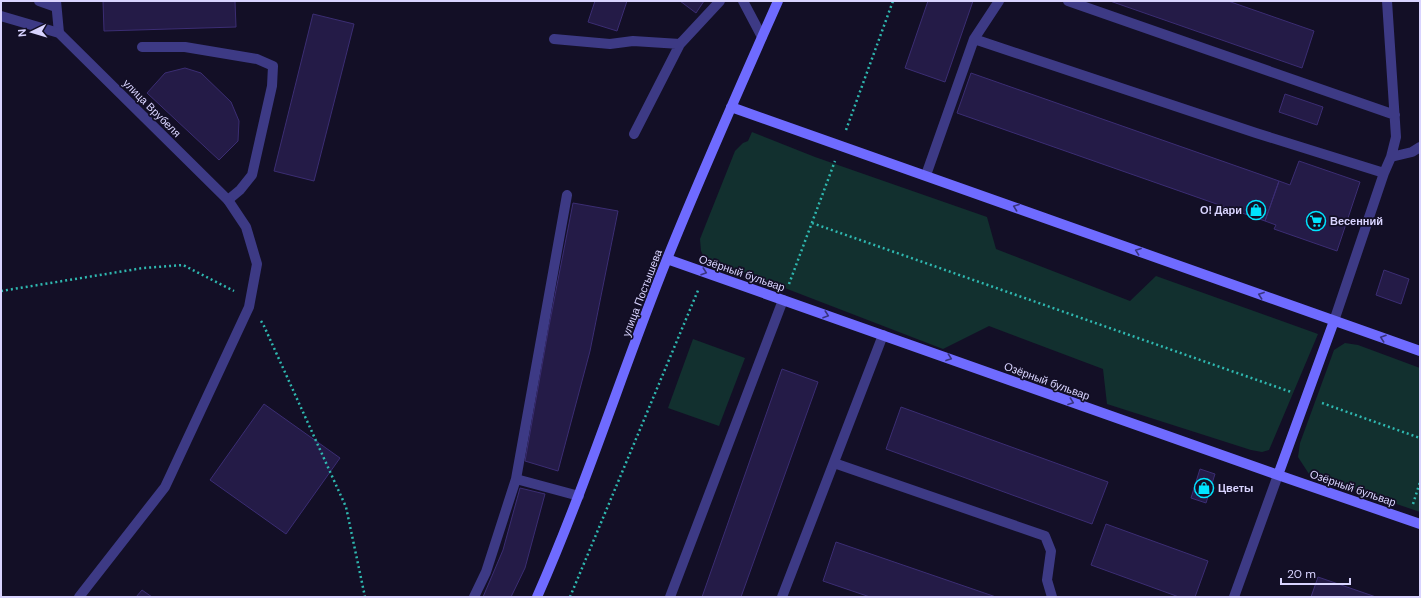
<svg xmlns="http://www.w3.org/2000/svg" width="1421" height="598" viewBox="0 0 1421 598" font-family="'DM Sans',sans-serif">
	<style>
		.green { fill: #12302f }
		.building { fill: #241b47; stroke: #3b2d73 }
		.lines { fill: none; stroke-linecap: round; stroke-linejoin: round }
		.path { stroke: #2fb8b0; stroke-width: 2.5; stroke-dasharray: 2 3; stroke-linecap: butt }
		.lane { stroke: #3d3a85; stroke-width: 10 }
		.street { stroke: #3d3a85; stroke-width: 10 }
		.secondary { stroke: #6f6bff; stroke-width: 10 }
		.oneway { stroke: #38347d }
		.labels { text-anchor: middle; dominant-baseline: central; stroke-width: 3.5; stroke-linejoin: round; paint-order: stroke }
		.street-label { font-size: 11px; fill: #d9d4ff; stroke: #130f26 }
		.poi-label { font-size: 11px; font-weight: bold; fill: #d9d4ff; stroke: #130f26; text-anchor: start }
	</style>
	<rect width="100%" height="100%" fill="#130f26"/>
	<!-- green -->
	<path class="green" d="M752,132L815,157L987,217L996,249L1130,301L1156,276L1318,334L1269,450L1262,452L1251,450L1107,404L1103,369L989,326L943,349L704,257L701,251L700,239L735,151L743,143L748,141Z
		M693,339L745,358L719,426L668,408Z
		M1345,343L1358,345L1420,368V512L1309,474L1298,457L1300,443L1334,350Z"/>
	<!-- building -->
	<path class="building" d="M103,1H235L236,27L104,31Z
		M595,1H627L617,31L588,22Z
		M680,1H704L696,13Z
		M928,1H973L945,82L905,68Z
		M1110,1H1228L1314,31L1302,68Z
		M313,14L354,24L314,181L274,171Z
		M185,68L201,73L231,102L239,121L238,141L219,160L147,93L165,73Z
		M971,73L1279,181L1265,221L957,113Z
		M1285,94L1323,107L1317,125L1279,112Z
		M1299,161L1360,182L1337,251L1274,229L1276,225L1265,221L1279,181L1290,185Z
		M573,203L618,211L590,351L558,471L525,461L549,326Z
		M1384,270L1409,279L1401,304L1376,295Z
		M782,369L818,382L741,597H702Z
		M264,404L340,458L286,534L210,480Z
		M901,407L1108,482L1092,524L886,449Z
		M1200,469L1215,474L1206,503L1191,498Z
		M520,488L545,494L525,568L511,597H483L503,550Z
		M1106,524L1208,561L1195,597H1179L1091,565Z
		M836,542L996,597H870L823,581Z
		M1318,577L1376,597H1311Z
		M142,590L152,597H136Z"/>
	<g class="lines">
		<!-- path -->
		<path class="path" d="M846,130L893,1
			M812,223L1291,392
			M789,284L835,161
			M1,291L143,268L183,265L234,291
			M261,321L264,326L346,507L365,597
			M1322,403L1420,438
			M1413,504L1420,482
			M570,597L699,288"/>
		<!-- lane -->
		<path class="lane" d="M39,1L56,7
			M56,1L59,33
			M743,1L762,37
			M1068,1L1395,115
			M554,39L610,44L633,41L680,44
			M974,39L1256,133L1384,173
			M142,47H185L257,59L273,66L272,86L252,175L240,190L228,200
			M634,134L680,44L720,1
			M1391,157L1412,152L1420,147
			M926,175L974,39L999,1
			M1334,321L1384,173L1391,157L1396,137L1387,1
			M834,463L1045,536L1051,551L1047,580L1052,597
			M516,479L579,496
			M474,597L486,572L516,479L567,195
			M670,597L783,300
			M782,597L883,335
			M1234,597L1278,475"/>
		<!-- street -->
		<path class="street" d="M1,16L59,33L228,200L246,227L257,264L249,307L165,487L79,597"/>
		<!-- secondary -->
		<path class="secondary" d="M731,107L1420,351
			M667,259L1278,475L1420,524
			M1278,475L1334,321
			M537,597C586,486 622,371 667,259C702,172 740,87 778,1"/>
	</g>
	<!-- one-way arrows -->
	<defs><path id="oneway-chevron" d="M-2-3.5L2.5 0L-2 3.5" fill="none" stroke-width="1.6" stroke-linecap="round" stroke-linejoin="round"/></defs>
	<g class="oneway">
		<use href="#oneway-chevron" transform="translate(1016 207) rotate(-160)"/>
		<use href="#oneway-chevron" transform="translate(1138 251) rotate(-160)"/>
		<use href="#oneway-chevron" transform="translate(704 272) rotate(19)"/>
		<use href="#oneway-chevron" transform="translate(1261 295) rotate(-160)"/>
		<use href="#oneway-chevron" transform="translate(826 315) rotate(19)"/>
		<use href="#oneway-chevron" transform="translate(1383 338) rotate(-161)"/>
		<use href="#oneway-chevron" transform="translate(949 358) rotate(20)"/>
		<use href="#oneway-chevron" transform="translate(1071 402) rotate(20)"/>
	</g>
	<!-- icons -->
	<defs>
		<symbol id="shop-ring" viewBox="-11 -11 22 22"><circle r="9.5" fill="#130f26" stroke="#00e5ff" stroke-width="1.5"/><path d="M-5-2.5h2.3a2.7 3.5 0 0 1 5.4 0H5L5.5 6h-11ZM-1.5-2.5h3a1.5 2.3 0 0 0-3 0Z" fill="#00e5ff"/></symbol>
		<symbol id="supermarket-ring" viewBox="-11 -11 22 22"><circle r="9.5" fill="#130f26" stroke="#00e5ff" stroke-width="1.5"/><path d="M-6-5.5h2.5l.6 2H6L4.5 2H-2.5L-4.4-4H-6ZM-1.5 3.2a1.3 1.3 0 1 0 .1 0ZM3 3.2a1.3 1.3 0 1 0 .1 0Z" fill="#00e5ff"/></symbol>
	</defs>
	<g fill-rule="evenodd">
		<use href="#shop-ring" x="1245" y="199" width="22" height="22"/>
		<use href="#supermarket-ring" x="1305" y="210" width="22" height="22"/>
		<use href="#shop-ring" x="1193" y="477" width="22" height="22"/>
	</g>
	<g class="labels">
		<!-- street labels -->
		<g class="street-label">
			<text transform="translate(152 108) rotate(45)">улица Врубеля</text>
			<text transform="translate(742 273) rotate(19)">Озёрный бульвар</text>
			<text transform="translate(642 293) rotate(-69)">улица Постышева</text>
			<text transform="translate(1047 381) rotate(20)">Озёрный бульвар</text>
			<text transform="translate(1353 488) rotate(19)">Озёрный бульвар</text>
		</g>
		<!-- poi labels -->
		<g class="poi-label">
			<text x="1242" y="210" text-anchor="end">О! Дари</text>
			<text x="1330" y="221">Весенний</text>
			<text x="1218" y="488">Цветы</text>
		</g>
	</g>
	<!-- border -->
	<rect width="1421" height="598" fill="none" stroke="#d9d4ff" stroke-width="4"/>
	<!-- north arrow -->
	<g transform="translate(32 32) rotate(265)" stroke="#130f26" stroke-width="3" paint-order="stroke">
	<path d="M0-3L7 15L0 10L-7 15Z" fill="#d9d4ff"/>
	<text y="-6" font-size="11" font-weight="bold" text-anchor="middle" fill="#d9d4ff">N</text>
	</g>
	<!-- scale -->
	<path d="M1281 578v6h69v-6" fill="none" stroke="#d9d4ff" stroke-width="2"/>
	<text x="1287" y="578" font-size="12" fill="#d9d4ff" stroke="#130f26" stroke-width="3" paint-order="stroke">20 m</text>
</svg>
